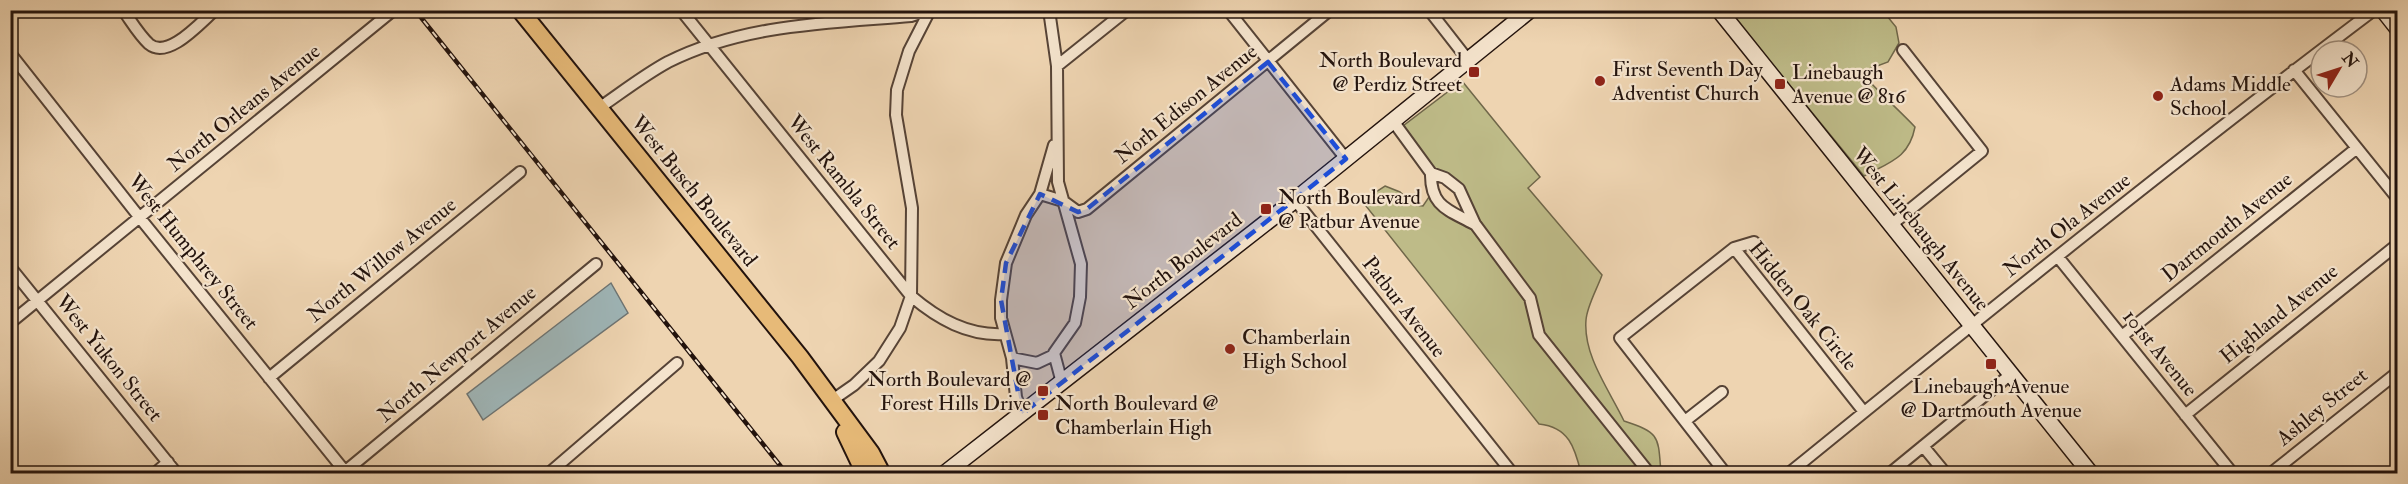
<svg xmlns="http://www.w3.org/2000/svg" width="2408" height="484" viewBox="0 0 2408 484" font-family="'IM FELL Double Pica',serif">
	<style>
		.green { fill: #bebb88; stroke: #70674a; stroke-width: 1.5 }
		.water { fill: #9eb5b7; stroke: #6d7473; stroke-width: 1.5 }
		.lines { fill: none; stroke-linecap: round; stroke-linejoin: round }
		.street-casing { stroke: #564336; stroke-width: 14 }
		.secondary-casing { stroke: #23130d; stroke-width: 18 }
		.primary-casing { stroke: #23130d; stroke-width: 20 }
		.street { stroke: #f4e3cc; stroke-width: 10 }
		.secondary { stroke: #f4e3cc; stroke-width: 15 }
		.primary { stroke: #e7ba78; stroke-width: 16 }
		.rail-casing { stroke: #23130d; stroke-width: 4.5 }
		.rail { stroke: #f4e3cc; stroke-width: 2; stroke-dasharray: 7; stroke-linecap: butt }
		.marked { fill: #1d4ed8; fill-opacity: 0.2; stroke: #1d4ed8; stroke-width: 4.5; stroke-dasharray: 12 8; stroke-linejoin: round }
		.poi-dot { fill: #8f2418; stroke: #f4e3cc; stroke-width: 2 }
		.labels { text-anchor: middle; dominant-baseline: central; stroke-width: 4.5; stroke-linejoin: round; paint-order: stroke }
		.poi-label { font-size: 21px; fill: #23130d; stroke: #f4e3cc; text-anchor: start }
		.street-label { font-size: 21px; fill: #23130d; stroke: #f4e3cc }
	</style>
	<rect width="100%" height="100%" fill="#eed4b1"/>
	<filter id="stains"><feTurbulence type="fractalNoise" baseFrequency=".00333" numOctaves="4"/><feColorMatrix values="0 0 0 0 .2 0 0 0 0 .09 0 0 0 0 .02 0 0 0 .5 -.17"/></filter>
	<radialGradient id="worn" r=".72"><stop offset=".6" stop-color="#630" stop-opacity="0"/><stop offset="1" stop-color="#630" stop-opacity=".3"/></radialGradient>
	<!-- green -->
	<path class="green" d="M1729,11H1883L1896,27L1899,43L1888,62L1861,72C1878,92 1897,108 1915,127C1909,158 1890,162 1864,176Z
		M1462,81L1540,177L1528,188L1602,275C1597,289 1587,306 1586,320C1583,356 1610,391 1624,421C1661,433 1658,437 1661,473H1656L1544,332L1538,316L1481,222L1434,168L1403,126Z
		M1385,186L1400,192L1414,205L1423,206L1429,197L1439,210L1473,230L1526,300L1535,338L1643,473H1581C1575,448 1569,427 1539,424L1362,201Z"/>
	<!-- water -->
	<path class="water" d="M611,283L628,313L483,420L467,394Z"/>
	<g class="lines">
		<defs>
			<path id="street" d="M123,10C131,21 139,35 149,44C168,60 200,23 215,10
				M681,10L911,296C938,319 968,336 1004,334
				M1049,10L1057,66L1058,182L1081,264L1080,297L1075,323L1054,353L1062,383
				M1228,10L1346,159
				M1429,10L1468,60
				M10,53L140,218L347,474
				M1057,66L1127,10
				M2294,70L2398,199
				M599,108C621,93 644,75 668,62C744,24 828,23 911,16L929,10
				M1393,121L1431,173L1445,178L1459,189L1475,224L1530,298L1539,335L1650,474
				M1431,173C1430,207 1449,210 1474,224
				M1040,194L1063,201L1078,212L1087,209L1330,10
				M1295,200L1513,474
				M1891,225L1982,151L1903,50
				M1734,248L1754,242
				M2058,257L2233,474
				M10,267L177,474
				M10,323L391,12
				M2122,336L2357,148
				M1012,358L1037,363L1054,355
				M269,378L520,172
				M831,401L854,385L879,361L900,328L911,296L912,208L896,115L897,90L909,51L930,10
				M1022,414L1016,397L1012,358L1001,318V300L1006,263L1026,215L1040,194L1054,145
				M2185,415L2398,244
				M1685,421L1722,392
				M1923,446L1946,474
				M154,474L168,462
				M342,474L596,264
				M548,474L677,363
				M1726,474L1620,338L1734,248L1864,412
				M1788,474C1981,317 2175,160 2374,10
				M1889,474L2011,374
				M2270,474L2398,372"/>
			<path id="secondary" d="M1719,10L2091,474
				M2383,10L2398,29
				M944,474L1295,200L1530,10"/>
			<path id="primary" d="M520,10L800,357L871,453L882,474
				M845,432L865,474"/>
		</defs>
		<!-- street casing -->
		<use href="#street" class="street-casing"/>
		<!-- secondary casing -->
		<use href="#secondary" class="secondary-casing"/>
		<!-- primary casing -->
		<use href="#primary" class="primary-casing"/>
		<!-- street -->
		<use href="#street" class="street"/>
		<!-- secondary -->
		<use href="#secondary" class="secondary"/>
		<!-- primary -->
		<use href="#primary" class="primary"/>
		<defs>
			<path id="rail" d="M415,10L787,474"/>
		</defs>
		<!-- rail casing -->
		<use href="#rail" class="rail-casing"/>
		<!-- rail -->
		<use href="#rail" class="rail"/>
	</g>
	<!-- marked area -->
	<path class="marked" d="M1268,62L1346,159L1022,414L1001,300L1006,263L1040,194L1078,212L1087,209Z"/>
	<!-- markers -->
	<g class="poi-dot">
		<rect x="1468" y="66" width="12" height="12" rx="3"/>
		<circle cx="1600" cy="81" r="6"/>
		<rect x="1774" y="78" width="12" height="12" rx="3"/>
		<circle cx="2158" cy="96" r="6"/>
		<rect x="1260" y="203" width="12" height="12" rx="3"/>
		<circle cx="1230" cy="349" r="6"/>
		<rect x="1985" y="358" width="12" height="12" rx="3"/>
		<rect x="1037" y="385" width="12" height="12" rx="3"/>
		<rect x="1037" y="409" width="12" height="12" rx="3"/>
	</g>
	<g class="labels">
		<!-- poi labels -->
		<g class="poi-label">
			<text x="1462" y="60" text-anchor="end">North Boulevard<tspan x="1462" dy="24">@ Perdiz Street</tspan></text>
			<text x="1612" y="69">First Seventh Day<tspan x="1612" dy="24">Adventist Church</tspan></text>
			<text x="1792" y="72">Linebaugh<tspan x="1792" dy="24">Avenue @ 816</tspan></text>
			<text x="2170" y="84">Adams Middle<tspan x="2170" dy="24">School</tspan></text>
			<text x="1278" y="197">North Boulevard<tspan x="1278" dy="24">@ Patbur Avenue</tspan></text>
			<text x="1242" y="337">Chamberlain<tspan x="1242" dy="24">High School</tspan></text>
			<text x="1031" y="379" text-anchor="end">North Boulevard @<tspan x="1031" dy="24">Forest Hills Drive</tspan></text>
			<text x="1991" y="386" text-anchor="middle">Linebaugh Avenue<tspan x="1991" dy="24">@ Dartmouth Avenue</tspan></text>
			<text x="1055" y="403">North Boulevard @<tspan x="1055" dy="24">Chamberlain High</tspan></text>
		</g>
		<!-- street labels -->
		<g class="street-label">
			<text transform="translate(1186 104) rotate(-39)">Norh Edison Avenue</text>
			<text transform="translate(244 108) rotate(-39)">North Orleans Avenue</text>
			<text transform="translate(844 182) rotate(51)">West Rambla Street</text>
			<text transform="translate(694 191) rotate(51)">West Busch Boulevard</text>
			<text transform="translate(2067 225) rotate(-38)">North Ola Avenue</text>
			<text transform="translate(2227 227) rotate(-39)">Dartmouth Avenue</text>
			<text transform="translate(1921 229) rotate(51)">West Linebaugh Avenue</text>
			<text transform="translate(193 252) rotate(51)">West Humphrey Street</text>
			<text transform="translate(382 260) rotate(-39)">North Willow Avenue</text>
			<text transform="translate(1183 261) rotate(-38)">North Boulevard</text>
			<text transform="translate(1803 306) rotate(51)">Hidden Oak Circle</text>
			<text transform="translate(1404 307) rotate(52)">Patbur Avenue</text>
			<text transform="translate(2279 314) rotate(-39)">Highland Avenue</text>
			<text transform="translate(2160 353) rotate(51)">101st Avenue</text>
			<text transform="translate(457 354) rotate(-40)">North Newport Avenue</text>
			<text transform="translate(109 358) rotate(51)">West Yukon Street</text>
			<text transform="translate(2322 407) rotate(-39)">Ashley Street</text>
		</g>
	</g>
	<!-- margin -->
	<rect width="2408" height="484" fill="none" stroke="#eed4b1" stroke-width="36"/>
	<rect x="12" y="12" width="2384" height="460" fill="none" stroke="#23130d" stroke-width="3"/>
	<rect x="18" y="18" width="2372" height="448" fill="none" stroke="#23130d" stroke-width="1.5"/>
	<!-- north arrow -->
	<g transform="translate(2339 69) rotate(51)"><circle r="28" fill="#f4e3cc" stroke="#a09080" stroke-width="1.5"/>
	<path d="M0-4.5L10 22L0 15L-10 22Z" fill="#8f2418"/>
	<text y="-9" font-size="16" font-weight="bold" text-anchor="middle" fill="#23130d">N</text>
	</g>
	<rect width="100%" height="100%" filter="url(#stains)"/>
	<rect width="100%" height="100%" fill="url(#worn)"/>
</svg>
